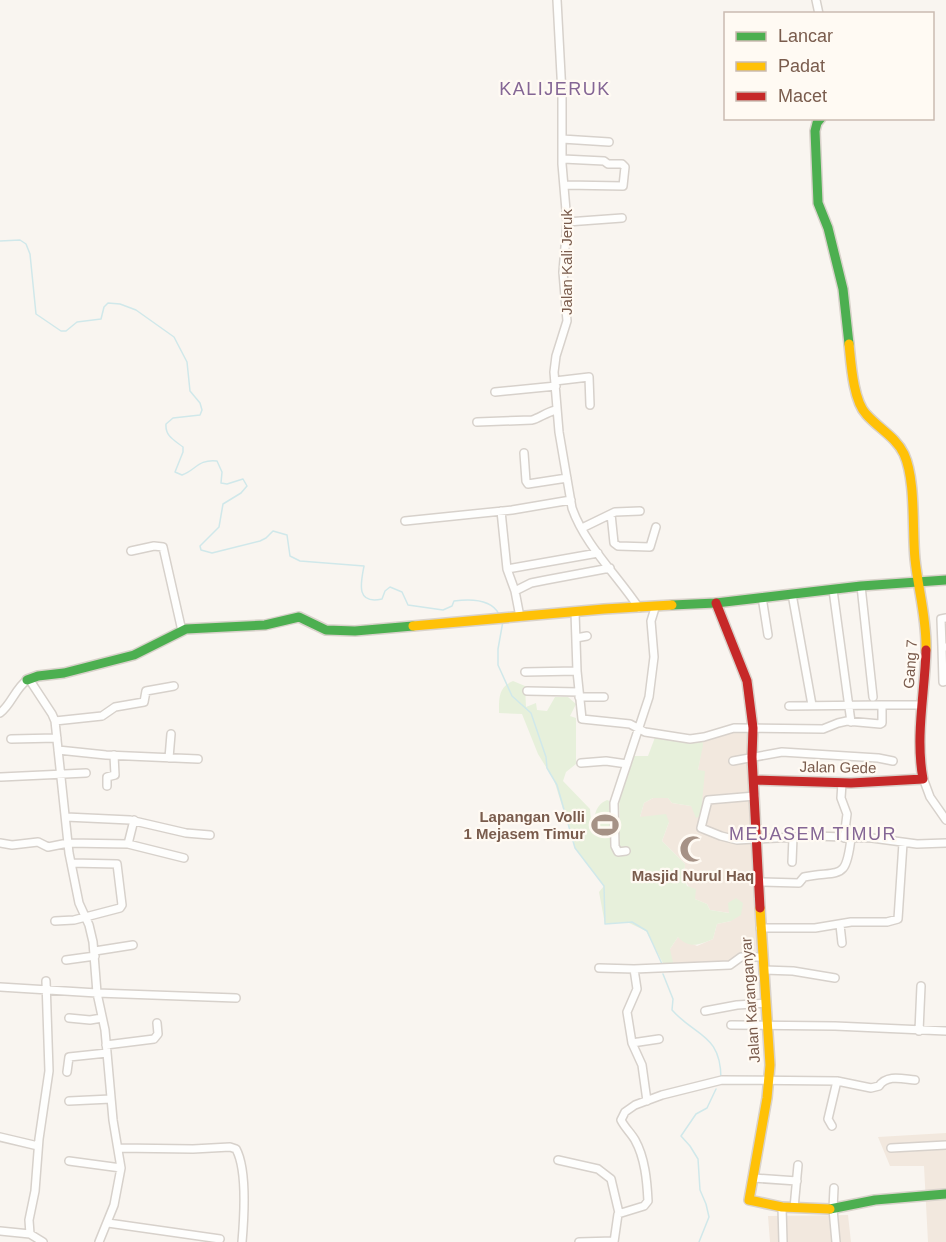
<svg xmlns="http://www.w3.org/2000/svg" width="946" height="1242" viewBox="0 0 946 1242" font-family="Helvetica,sans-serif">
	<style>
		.residential { fill: #f2e8de }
		.green { fill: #e7f0db }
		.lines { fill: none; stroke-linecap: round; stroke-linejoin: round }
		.stream { stroke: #d0e8ea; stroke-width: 1.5 }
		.street-casing { stroke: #d7d1cb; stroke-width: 10 }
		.fast-casing { stroke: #d9d2cb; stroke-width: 12 }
		.slow-casing { stroke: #d9d2cb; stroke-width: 12 }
		.jam-casing { stroke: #d9d2cb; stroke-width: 12 }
		.street { stroke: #fefefd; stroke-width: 7 }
		.fast { stroke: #4caf50; stroke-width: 9 }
		.slow { stroke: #ffc107; stroke-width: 9 }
		.jam { stroke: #c62828; stroke-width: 9 }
		.labels { text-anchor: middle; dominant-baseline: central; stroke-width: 4.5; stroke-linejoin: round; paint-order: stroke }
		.street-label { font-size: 15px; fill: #7a5c4d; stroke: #fffaf3 }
		.poi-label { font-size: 15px; font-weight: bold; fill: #7a5c4d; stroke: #fffaf3; text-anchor: end }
		.quarter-label { font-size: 18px; letter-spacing: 1.5px; fill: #846695; stroke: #fffaf3 }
	</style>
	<rect width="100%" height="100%" fill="#f9f5f0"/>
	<!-- residential -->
	<path class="residential" d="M754,728L762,957H741L732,965L670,967V949L678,937L697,946L713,939L717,924L731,921L730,913L710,910L707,904L695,899L684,878L685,864L662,841L669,822L640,817L644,803L653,798H668L672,803L691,806L704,814L698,770L704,734Z
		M946,1133V1242H928L924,1166H890L878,1137Z
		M848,1215L851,1242H770L768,1216Z"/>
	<!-- green -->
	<path class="green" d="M513,681L525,686L526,707L536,703L537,710L547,711L555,697H568L576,704L570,716L576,718V764L566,772L563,781L590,809L592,832C595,819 593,806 607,800L617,804L614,835L620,831L619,795L612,794L617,782L624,781L633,756H648L657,732L702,735L703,745L698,770L705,771L702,802L704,814L696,818L691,806L672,803L668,798H653L644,803L640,817L666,814L669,822L662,841L685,864L684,878L687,886L696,889L695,899L707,904L710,910L729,913L728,903L736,898L743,903L741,915L731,921L717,924L713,939C699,945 689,949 678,937L670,949L674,967H665L646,931L627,922L605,924L599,892L604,886L575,848L554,780L538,754L522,714L499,713C499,699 498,687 513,681Z"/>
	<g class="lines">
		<!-- stream -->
		<path class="stream" d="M0,241L20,240L26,244L30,254L36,314L61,331H66L77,322L101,319L104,307L108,303L120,304L136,310L174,337L187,362L190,391L200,403L202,410L200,415L173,418L166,424C165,436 174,440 183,447V452L175,472L182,475C196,470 198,459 217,461L222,472L221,483L227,484L243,479L247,486L241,493L223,504L219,527L200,546L201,550L212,553L260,541L266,538L273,531L287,535L290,556L300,561L364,566C361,582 355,605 382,599L385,591L390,587L402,592L408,605L443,610L452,606L454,601C469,599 491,599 499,614
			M503,621L498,649V665L512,696L531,713L546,757L547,768L557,785L575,848L604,886L605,924L632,922L647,931L662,964
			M663,974L673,999L672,1010C696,1037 721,1034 721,1079
			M699,1242L709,1217L706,1204L700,1190L698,1159L690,1146L681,1136L696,1114L707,1108L716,1089"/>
		<defs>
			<path id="street" d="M557,0L562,94V164L567,222L563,272L567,321L556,356L554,372L559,432L572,508C585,545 617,575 639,608
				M816,0L819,14
				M562,139L609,142
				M563,159L604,161L608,164H622L625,167L623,186L565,185
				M567,222L622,218
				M555,381L589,377L590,405
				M495,392L556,386
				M477,422L532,420C539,418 547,412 556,410
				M524,453L526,481L528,484L567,478
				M501,511L507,569L515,591L520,617
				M611,514L614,543L618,546L650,547L656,527
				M405,521L512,510L571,500
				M582,528L615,512L640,511
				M131,551L154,546L163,547L182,631
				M507,569L598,553
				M861,586L873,697
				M833,590L851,722
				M515,591L531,583L546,580L610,568
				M792,594L812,705
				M762,597L768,635
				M575,612L577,671L582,719L630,724L645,732L690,739L704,737L734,728L823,729L838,723L847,721L880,724L882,723V705H921
				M946,618L941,619L942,647H946
				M576,638L587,636
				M942,647L943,682L946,681
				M525,672L577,671
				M29,679L52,714L55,721L69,853L79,903L89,925L93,942L97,993L105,1030L113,1120L121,1168L114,1205L99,1242
				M527,691L579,692
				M579,697H604
				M789,706L882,705
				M0,713C11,705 15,689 27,680
				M55,721L102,716L115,707L144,702L146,691L174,686
				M11,739L57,738
				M58,750L106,755L198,759
				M169,758L171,734
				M733,761L782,752L878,758L893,761
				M581,763L606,761L627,764
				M1,777L86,773
				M923,778L930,797L946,820
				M842,783L841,798L847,814L844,838
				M107,786V777L115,775L114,755
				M755,796L708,800L701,828L721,836L737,840L815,836L872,838L917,844L946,843
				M66,817L130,820L186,833L210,835
				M0,843L12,845L38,842L48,847L68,843L128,844L184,858
				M128,844L134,820
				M626,851L618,852L615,846L614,803L649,697L654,657L651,621L655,608
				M792,862L793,837
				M758,882L799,883L804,877C840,870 846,882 851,838
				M55,921L74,920L120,908L122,905L117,864L71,863
				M840,925L842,943
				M760,928H815L851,922H887L898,919L903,843
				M95,951L133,945
				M66,960L95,956
				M599,968L634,969
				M764,970L793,971L835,978
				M0,987L97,993L236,998
				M705,1011L737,1005L766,1003
				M69,1018L90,1020L102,1018
				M731,1025L835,1026L946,1031
				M919,1031L921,986
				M632,1043L659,1039
				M106,1045L154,1039L158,1034L157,1023
				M67,1072L69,1057L107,1053
				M69,1101L111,1099
				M647,1101L642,1065L632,1043L627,1012L637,989L634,969L730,965L741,957H762
				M832,1126L828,1119L837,1081
				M0,1137L38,1146
				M118,1148L193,1149L230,1147L236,1149C247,1169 244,1219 242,1242
				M891,1148L946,1145
				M558,1160L598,1169L611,1179L619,1213
				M69,1161L121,1168
				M753,1178L797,1181
				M834,1188L833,1209L836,1242
				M782,1207L783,1242
				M794,1208L798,1165
				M108,1223L220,1239
				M0,1231L30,1234L43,1242
				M30,1234L29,1220L35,1191L39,1139L49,1071L46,981
				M579,1242L614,1241
				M614,1242L618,1214L644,1206L648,1201C647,1181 645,1158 635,1140C631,1133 625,1128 621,1120L625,1112L635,1105L662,1095L722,1080L837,1081L871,1088L879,1086C887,1074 903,1079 915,1080"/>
			<path id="fast" d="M821,118L817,123L815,131L818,203L828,228L843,289L849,344
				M672,605L716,603L861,586L946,580
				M27,680L38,676L64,673L134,655L186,629L265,625L299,617L326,630L355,631L413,626
				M830,1209L875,1200L946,1194"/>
			<path id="slow" d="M849,344C851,363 853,400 866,414C878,428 896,437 904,454C916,480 912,529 915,559C918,589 927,619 926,650
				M413,626L604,609L672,605
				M760,908L770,1065L767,1098L749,1200L782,1207L830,1209"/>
			<path id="jam" d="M716,603L747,681L753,728L752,757L760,908
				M755,780L851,783L923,779C915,736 925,692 926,650"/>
		</defs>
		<!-- street casing -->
		<use href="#street" class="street-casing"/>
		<!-- fast casing -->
		<use href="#fast" class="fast-casing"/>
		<!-- slow casing -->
		<use href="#slow" class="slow-casing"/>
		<!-- jam casing -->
		<use href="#jam" class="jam-casing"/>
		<!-- street -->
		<use href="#street" class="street"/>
		<!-- fast -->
		<use href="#fast" class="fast"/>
		<!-- slow -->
		<use href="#slow" class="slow"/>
		<!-- jam -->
		<use href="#jam" class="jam"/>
	</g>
	<!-- icons -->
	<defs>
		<symbol id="stadium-bare" viewBox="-9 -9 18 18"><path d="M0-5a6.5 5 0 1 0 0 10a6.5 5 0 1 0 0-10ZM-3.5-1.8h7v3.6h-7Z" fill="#a69286" stroke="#fffaf3" stroke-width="2.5" paint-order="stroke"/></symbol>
		<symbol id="mosque-bare" viewBox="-9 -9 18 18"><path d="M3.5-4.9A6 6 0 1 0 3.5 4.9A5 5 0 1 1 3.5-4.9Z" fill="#a69286" stroke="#fffaf3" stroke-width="2.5" paint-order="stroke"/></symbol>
	</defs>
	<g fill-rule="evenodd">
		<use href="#stadium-bare" x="586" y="806" width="38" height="38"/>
		<use href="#mosque-bare" x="674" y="830" width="38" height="38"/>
	</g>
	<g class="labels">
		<!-- street labels -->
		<g class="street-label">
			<text transform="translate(566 262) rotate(-90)">Jalan Kali Jeruk</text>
			<text transform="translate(910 664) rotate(-86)">Gang 7</text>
			<text transform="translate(838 767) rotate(1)">Jalan Gede</text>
			<text transform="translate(750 1000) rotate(-94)">Jalan Karanganyar</text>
		</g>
		<!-- poi labels -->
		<g class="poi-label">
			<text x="585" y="816">Lapangan Volli<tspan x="585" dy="17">1 Mejasem Timur</tspan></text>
			<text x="693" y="875" text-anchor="middle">Masjid Nurul Haq</text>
		</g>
		<!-- quarter labels -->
		<g class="quarter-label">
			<text x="555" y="89">KALIJERUK</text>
			<text x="813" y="834">MEJASEM TIMUR</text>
		</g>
	</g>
	<!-- legend -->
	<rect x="724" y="12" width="210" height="108" fill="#fffaf3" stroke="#cabbb1" stroke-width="1.5"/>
	<rect x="736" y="32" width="30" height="9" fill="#4caf50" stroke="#cabbb1" stroke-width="1.5"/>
	<text x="778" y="42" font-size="18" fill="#7a5c4d">Lancar</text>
	<rect x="736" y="62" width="30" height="9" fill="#ffc107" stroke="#cabbb1" stroke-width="1.5"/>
	<text x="778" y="72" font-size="18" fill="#7a5c4d">Padat</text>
	<rect x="736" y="92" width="30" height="9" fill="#c62828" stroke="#cabbb1" stroke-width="1.5"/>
	<text x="778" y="102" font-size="18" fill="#7a5c4d">Macet</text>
</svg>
